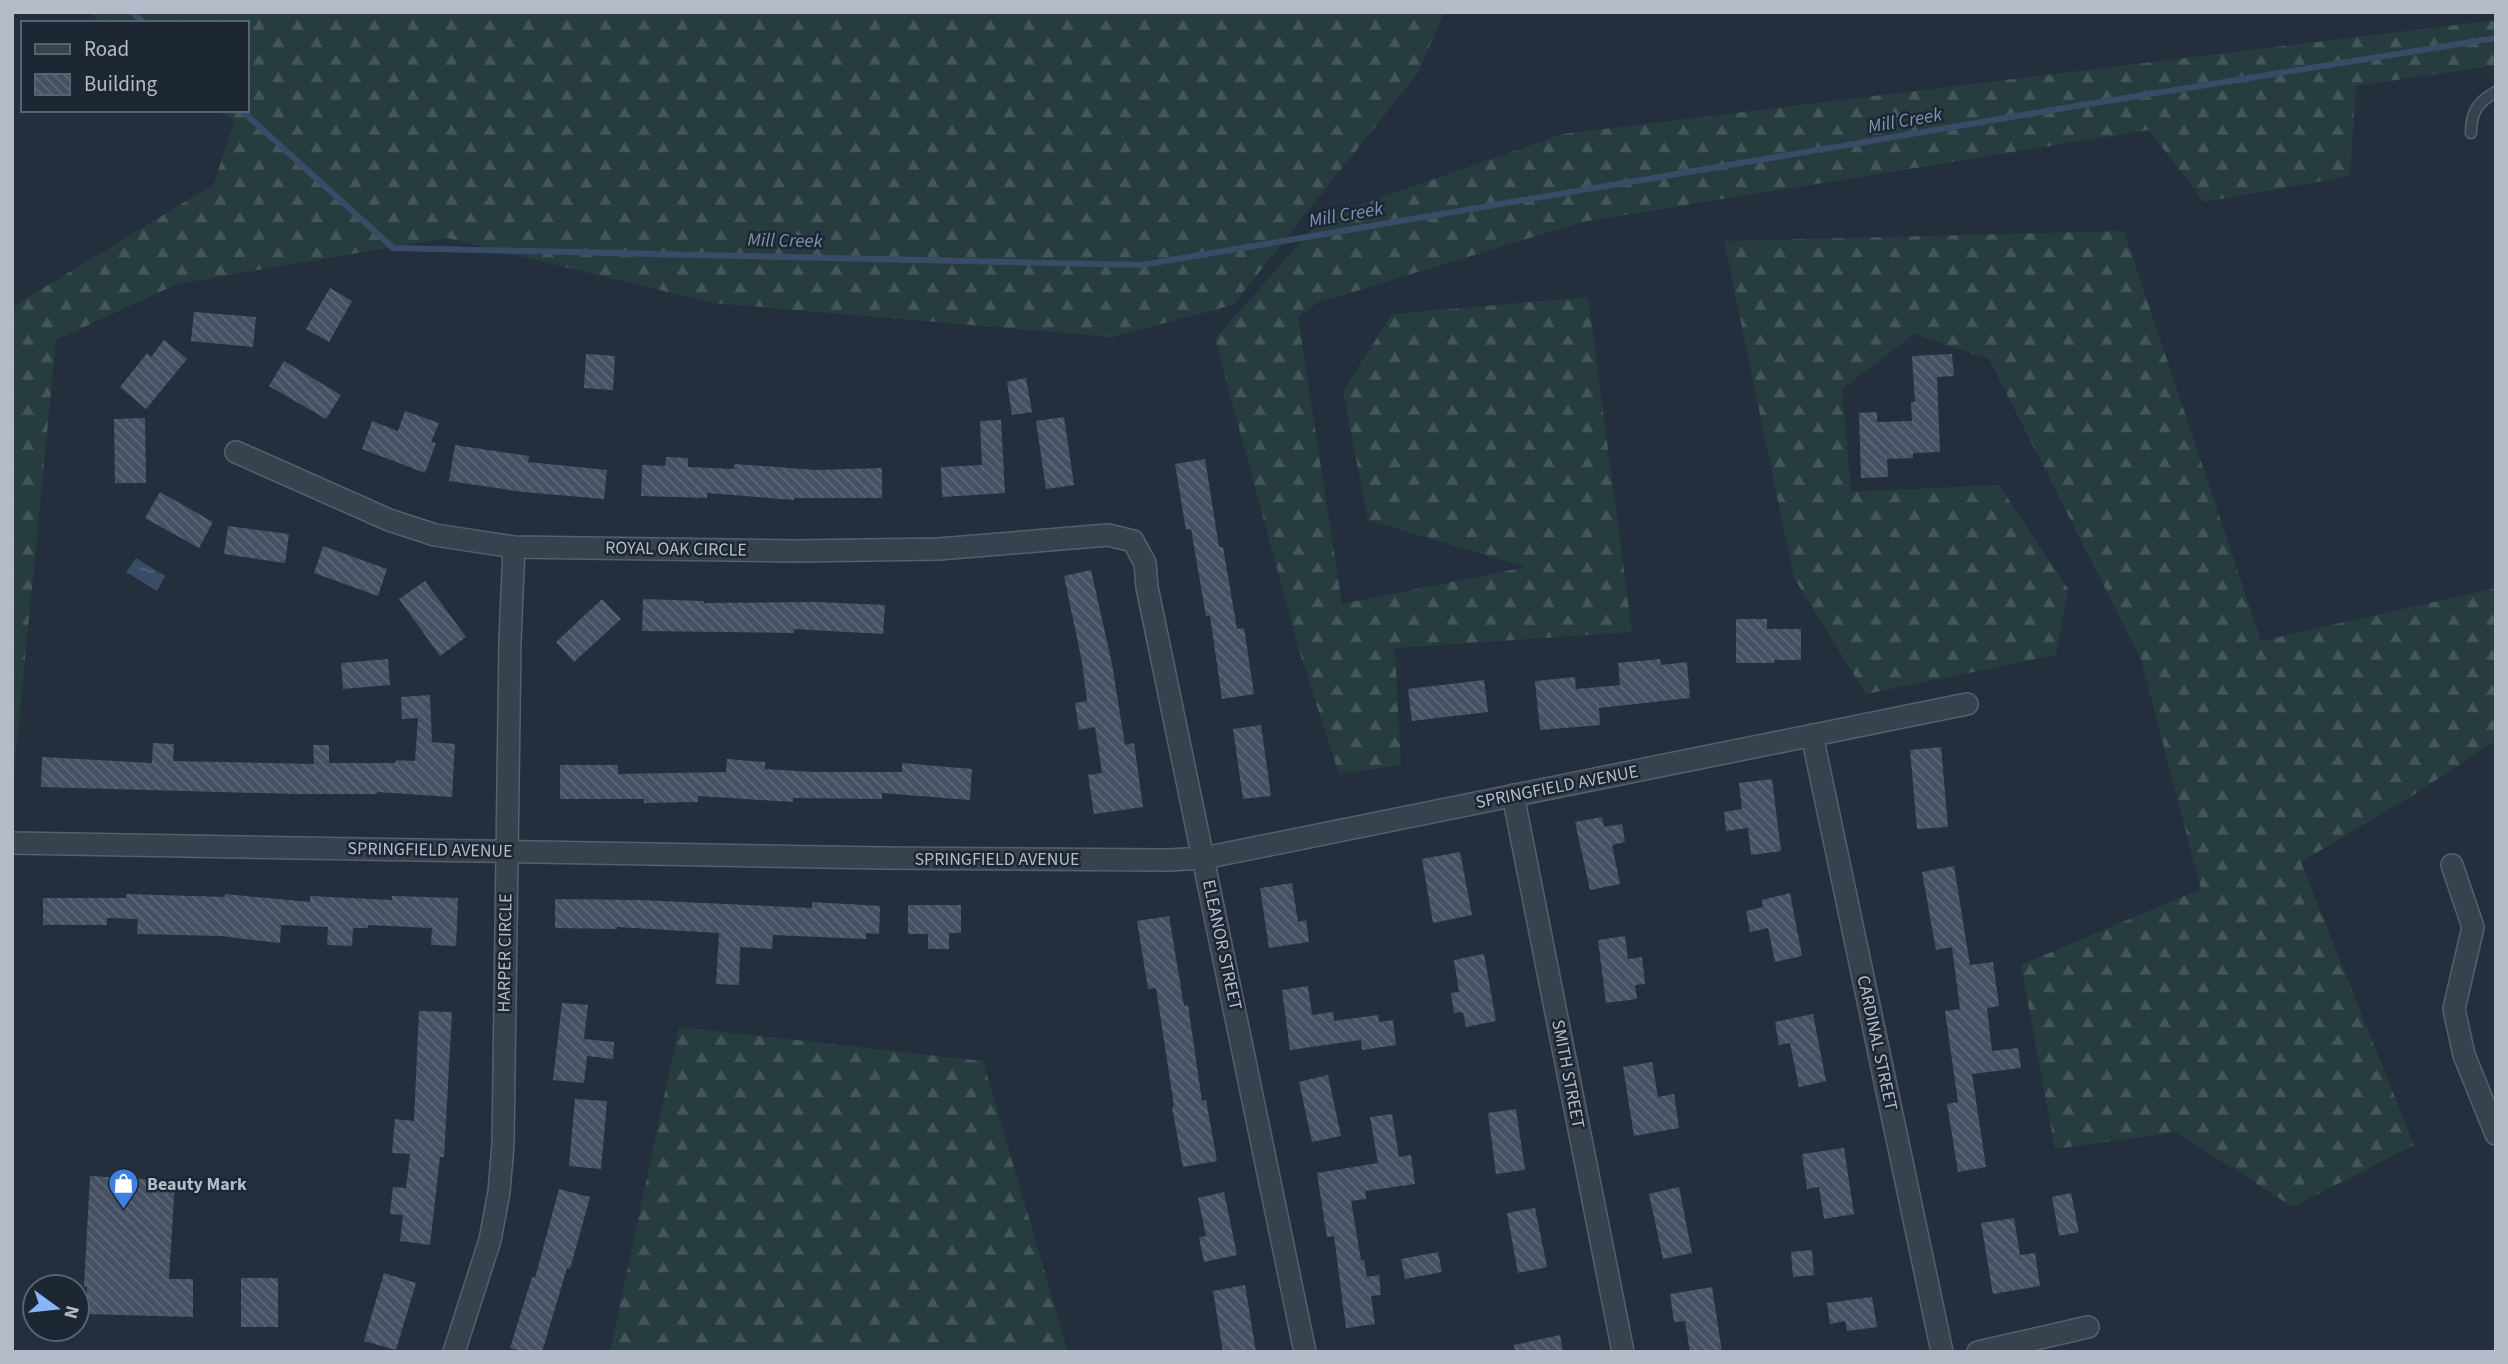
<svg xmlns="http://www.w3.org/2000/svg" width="2508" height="1364" viewBox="0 0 2508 1364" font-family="'Source Sans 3',sans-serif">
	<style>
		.forest { fill: url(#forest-firs) }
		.water { fill: url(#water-ripples) }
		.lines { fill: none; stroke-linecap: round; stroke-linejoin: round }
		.stream { stroke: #394c67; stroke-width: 6 }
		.building { fill: url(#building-back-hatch) }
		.service-casing { stroke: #565f6c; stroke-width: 13 }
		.minor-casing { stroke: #565f6c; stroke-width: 24 }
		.service { stroke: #38414e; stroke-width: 10 }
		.minor { stroke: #38414e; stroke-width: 21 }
		.labels { text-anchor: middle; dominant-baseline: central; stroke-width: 5; stroke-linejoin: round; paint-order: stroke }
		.street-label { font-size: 18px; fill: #b4bcc9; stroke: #1d2633 }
		.poi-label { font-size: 18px; font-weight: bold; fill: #b4bcc9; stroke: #1d2633; text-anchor: start }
		.water-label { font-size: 19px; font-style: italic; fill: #7c92b1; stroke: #1d2633 }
	</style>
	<defs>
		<pattern id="forest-firs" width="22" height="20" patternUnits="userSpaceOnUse" patternTransform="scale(1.75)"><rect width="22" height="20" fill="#263c3f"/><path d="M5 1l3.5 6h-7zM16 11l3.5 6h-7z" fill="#435659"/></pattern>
		<pattern id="water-ripples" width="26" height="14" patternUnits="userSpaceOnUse" patternTransform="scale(1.75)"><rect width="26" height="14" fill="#394c67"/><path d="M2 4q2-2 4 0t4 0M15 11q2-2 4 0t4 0" fill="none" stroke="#53647b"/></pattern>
		<pattern id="building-back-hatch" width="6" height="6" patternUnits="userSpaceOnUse" patternTransform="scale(1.75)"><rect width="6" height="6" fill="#455162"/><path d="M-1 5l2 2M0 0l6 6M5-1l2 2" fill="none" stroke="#5d6877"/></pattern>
	</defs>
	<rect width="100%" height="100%" fill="#242f3e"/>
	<!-- forest -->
	<path class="forest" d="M88,12H1444L1418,73L1233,305L1112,337L713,303L446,238L177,284L56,340L12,794V307L214,184L234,121L219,110H247V23H102Z
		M2496,20V65L2356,86L2350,176L2204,202L2149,130L1582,222L1317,303L1298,317L1342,604L1526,567L1368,520L1343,391L1392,314L1588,297L1632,632L1395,648L1401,765L1339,774L1299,650L1215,339L1322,218L1563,134Z
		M2124,231L2261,641L2496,588V741L2413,795L2301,862L2414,1145L2293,1207L2176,1132L2055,1149L2021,965L2201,889L2141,659L1989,359L1914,334L1842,389L1851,492L1999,485L2068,589L2056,655L1866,694L1794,578L1724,241Z
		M679,1027L983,1061L1068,1352H610Z"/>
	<!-- water -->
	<path class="water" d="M136,558L165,576L157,591L126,572Z"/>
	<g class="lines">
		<!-- stream -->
		<path class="stream" d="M132,12L144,23
			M241,110L393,248L1142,265L2070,107L2496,38"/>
	</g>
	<!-- building -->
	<path class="building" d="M330,288L352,301L329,342L306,329Z
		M194,312L256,317L253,347L191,341Z
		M164,340L187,359L146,409L120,387L147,353L151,357Z
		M586,354L615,356L613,390L584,388Z
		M1952,354L1954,376L1937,377L1940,452L1913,453V458L1887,459L1888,477L1861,478L1859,413L1877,412V422L1912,421L1911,402H1915L1912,356Z
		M284,361L341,395L326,419L269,386Z
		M1026,378L1032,412L1012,415L1007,382Z
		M405,411L439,423L431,442L436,443L425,473L362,449L372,421L398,431Z
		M1064,417L1074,485L1046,489L1036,421Z
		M145,418L146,483H115L114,419Z
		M1001,420L1005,493L942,497L941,467L982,465L980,421Z
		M455,445L529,456L528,462L607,470L604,499L523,492L449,481Z
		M666,457L688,458V467L734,469V464L816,470L882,468V498H794V500L707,493V498L641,496L642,465L665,466Z
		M1205,459L1219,547H1223L1237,629L1244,628L1254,694L1222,699L1210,616H1206L1191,529L1186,530L1175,464Z
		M160,492L213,522L199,548L145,518Z
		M228,526L289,534L285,563L224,554Z
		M323,546L387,569L378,596L314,573Z
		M1091,570L1112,664L1125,745L1134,743L1143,807L1094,814L1088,775L1102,773L1095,727L1079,730L1075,703L1087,701L1082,662L1064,576Z
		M425,581L466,637L440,656L399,599Z
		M602,599L621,619L574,662L556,642Z
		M643,599L704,601V603L818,602L885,605L883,634L794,629V633L642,631Z
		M1736,619H1767V629H1801V660H1774V663H1736Z
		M388,659L390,685L343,689L341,663Z
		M1660,659L1661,665L1687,662L1690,698L1599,708L1600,725L1540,730L1535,681L1575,677L1576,689L1620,685L1618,663Z
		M1484,680L1488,712L1412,721L1408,689Z
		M430,695L432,742L455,744L452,797L377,792V794H297L41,787L42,757L152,763L153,743L174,744L173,761L314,764L313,745H329V763H395L396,760L415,761L418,718L402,719L401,697Z
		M1261,725L1271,796L1243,799L1233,729Z
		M1941,747L1948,827L1917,829L1910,750Z
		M727,759L765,762V769L813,772H902V763L972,769L970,800L882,793V799L793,798V802L698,796V802L644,803V799H560V765H618V774L726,772Z
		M1772,779L1781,851L1751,855L1748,828L1726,831L1724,812L1742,809L1739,783Z
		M1602,817L1604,827L1622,824L1625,842L1612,845L1620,884L1590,890L1575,822Z
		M1460,852L1472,915L1433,923L1422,859Z
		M1954,866L1970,965L1993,962L1999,1006L1987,1008L1992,1051L2018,1048L2021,1068L1972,1074L1986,1167L1958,1172L1947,1104L1958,1102L1945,1011L1960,1009L1952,947L1936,950L1922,872Z
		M1292,883L1298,922L1306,920L1309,942L1269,948L1260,888Z
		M1790,893L1802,956L1775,962L1768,928L1750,932L1746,911L1763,907L1762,900Z
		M126,894L225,897V894L310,902V896L392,900V896L458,898L456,946L431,945L432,928L368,925V928H353L352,946L327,945L328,927L281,925L280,943L221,936L137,934L138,919L107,918V925H43V898H126Z
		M555,899L639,900L812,908V902L880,906L879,934L866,933V939L773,935L772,949L740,947L739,985L716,984L719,933L617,927V929L555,928Z
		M908,905H961V933H949V949H928V934H908Z
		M1169,916L1184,1006L1188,1005L1202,1101L1206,1100L1217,1161L1183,1167L1172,1107L1174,1106L1156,988L1148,989L1137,921Z
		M1625,936L1628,959L1642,957L1645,984L1635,985L1637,999L1606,1003L1598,940Z
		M1484,954L1496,1021L1466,1027L1463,1012L1454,1013L1451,993L1459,992L1454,960Z
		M1308,986L1312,1015L1333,1012L1334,1021L1378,1015L1379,1022L1393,1020L1396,1045L1362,1050L1361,1040L1290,1050L1282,990Z
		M562,1003L588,1005L584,1039L614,1042L613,1059L587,1056L584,1083L553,1080Z
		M419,1011L452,1012L444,1157H440L430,1245L400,1241L403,1215L390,1214L393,1187L406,1188L410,1154L392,1153L395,1119L414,1121Z
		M1813,1014L1826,1081L1799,1087L1790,1043L1779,1045L1775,1022Z
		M1652,1062L1658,1097L1674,1094L1679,1128L1634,1136L1623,1067Z
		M1328,1075L1341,1136L1312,1142L1299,1082Z
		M575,1099L607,1101L601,1169L569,1166Z
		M1516,1109L1525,1170L1496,1174L1488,1113Z
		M1392,1114L1399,1157L1411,1155L1415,1184L1365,1191L1366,1199L1351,1201L1361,1260H1364L1367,1277L1379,1275L1381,1295L1371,1296L1375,1324L1346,1328L1334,1236L1327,1237L1317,1173L1378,1163L1370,1117Z
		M1844,1148L1854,1214L1824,1219L1819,1187L1807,1189L1802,1154Z
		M90,1176L175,1181L169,1279H193V1317L87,1314V1287H84Z
		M1679,1187L1692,1253L1663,1259L1649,1194Z
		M559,1189L590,1197L570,1269L567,1268L542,1352H524L510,1348L532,1277L535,1278Z
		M1224,1192L1237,1255L1204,1262L1199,1237L1206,1236L1198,1198Z
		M2071,1193L2079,1232L2059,1236L2052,1197Z
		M1535,1208L1547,1267L1518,1273L1507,1213Z
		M2014,1218L2020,1255L2035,1253L2040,1286L1993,1294L1981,1223Z
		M1812,1250L1814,1275L1793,1277L1791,1252Z
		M1438,1252L1442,1272L1405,1279L1401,1259Z
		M384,1273L416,1283L396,1350L364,1341Z
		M241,1278H278V1327H241Z
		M1245,1285L1256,1352H1223L1213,1291Z
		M1712,1287L1722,1352H1690L1685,1321L1674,1322L1670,1294Z
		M1872,1297L1877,1327L1847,1331L1845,1321L1830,1324L1827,1303Z
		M1560,1335L1563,1352H1515L1514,1345Z"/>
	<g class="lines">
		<defs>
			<path id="service" d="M2471,133C2471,113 2477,102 2496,92"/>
			<path id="minor" d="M236,452L389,520L435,535L514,547L795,551L939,549L1108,535L1133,541L1145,563L1147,587L1305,1352
				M1812,735L1942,1352
				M1513,795L1623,1352
				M12,843L884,858L1169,860L1204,858L1967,704
				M2452,865L2473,927L2454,1009L2464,1055L2496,1134
				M454,1352L490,1240L499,1192L503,1144L510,640L514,547
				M1978,1352L2088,1327"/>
		</defs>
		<!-- service casing -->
		<use href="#service" class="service-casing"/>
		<!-- minor casing -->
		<use href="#minor" class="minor-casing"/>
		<!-- service -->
		<use href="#service" class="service"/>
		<!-- minor -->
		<use href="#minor" class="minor"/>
	</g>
	<!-- icons -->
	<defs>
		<symbol id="shop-pin" viewBox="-11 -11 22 30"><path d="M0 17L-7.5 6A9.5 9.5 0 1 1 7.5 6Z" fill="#3f7fe0" stroke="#1d2633"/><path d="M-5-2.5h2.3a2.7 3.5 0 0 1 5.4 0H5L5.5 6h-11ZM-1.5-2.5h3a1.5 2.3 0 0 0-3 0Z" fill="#fff"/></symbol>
	</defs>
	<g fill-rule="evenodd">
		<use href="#shop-pin" x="106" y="1166" width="35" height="47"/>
	</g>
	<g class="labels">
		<!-- street labels -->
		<g class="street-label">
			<text transform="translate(676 549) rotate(1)">ROYAL OAK CIRCLE</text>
			<text transform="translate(1557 787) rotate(-11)">SPRINGFIELD AVENUE</text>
			<text transform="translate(430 850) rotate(1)">SPRINGFIELD AVENUE</text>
			<text x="997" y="859">SPRINGFIELD AVENUE</text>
			<text transform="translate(1222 945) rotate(78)">ELEANOR STREET</text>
			<text transform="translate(505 953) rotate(-89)">HARPER CIRCLE</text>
			<text transform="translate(1877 1043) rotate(78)">CARDINAL STREET</text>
			<text transform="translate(1568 1074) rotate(79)">SMITH STREET</text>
		</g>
		<!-- poi labels -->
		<g class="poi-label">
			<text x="147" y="1184">Beauty Mark</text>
		</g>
		<!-- water labels -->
		<g class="water-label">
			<text transform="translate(1905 121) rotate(-10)">Mill Creek</text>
			<text transform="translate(1346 215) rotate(-10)">Mill Creek</text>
			<text transform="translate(785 241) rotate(1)">Mill Creek</text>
		</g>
	</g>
	<!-- border -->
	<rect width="2508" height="1364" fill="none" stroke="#b4bcc9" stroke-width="28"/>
	<!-- legend -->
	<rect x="21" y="21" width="228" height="91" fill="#1d2633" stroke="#59626f" stroke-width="2"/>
	<rect x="35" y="44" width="35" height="10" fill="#38414e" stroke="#59626f" stroke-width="2"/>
	<text x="84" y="56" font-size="21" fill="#b4bcc9">Road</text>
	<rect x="35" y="74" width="35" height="21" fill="url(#building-back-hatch)" stroke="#59626f" stroke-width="2"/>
	<text x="84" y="91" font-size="21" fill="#b4bcc9">Building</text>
	<!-- north arrow -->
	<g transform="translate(56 1308) rotate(105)"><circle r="33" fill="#1d2633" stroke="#59626f" stroke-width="2"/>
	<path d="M0-5L12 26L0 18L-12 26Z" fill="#8ab4f8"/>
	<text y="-10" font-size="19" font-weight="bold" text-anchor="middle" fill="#b4bcc9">N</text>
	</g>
</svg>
